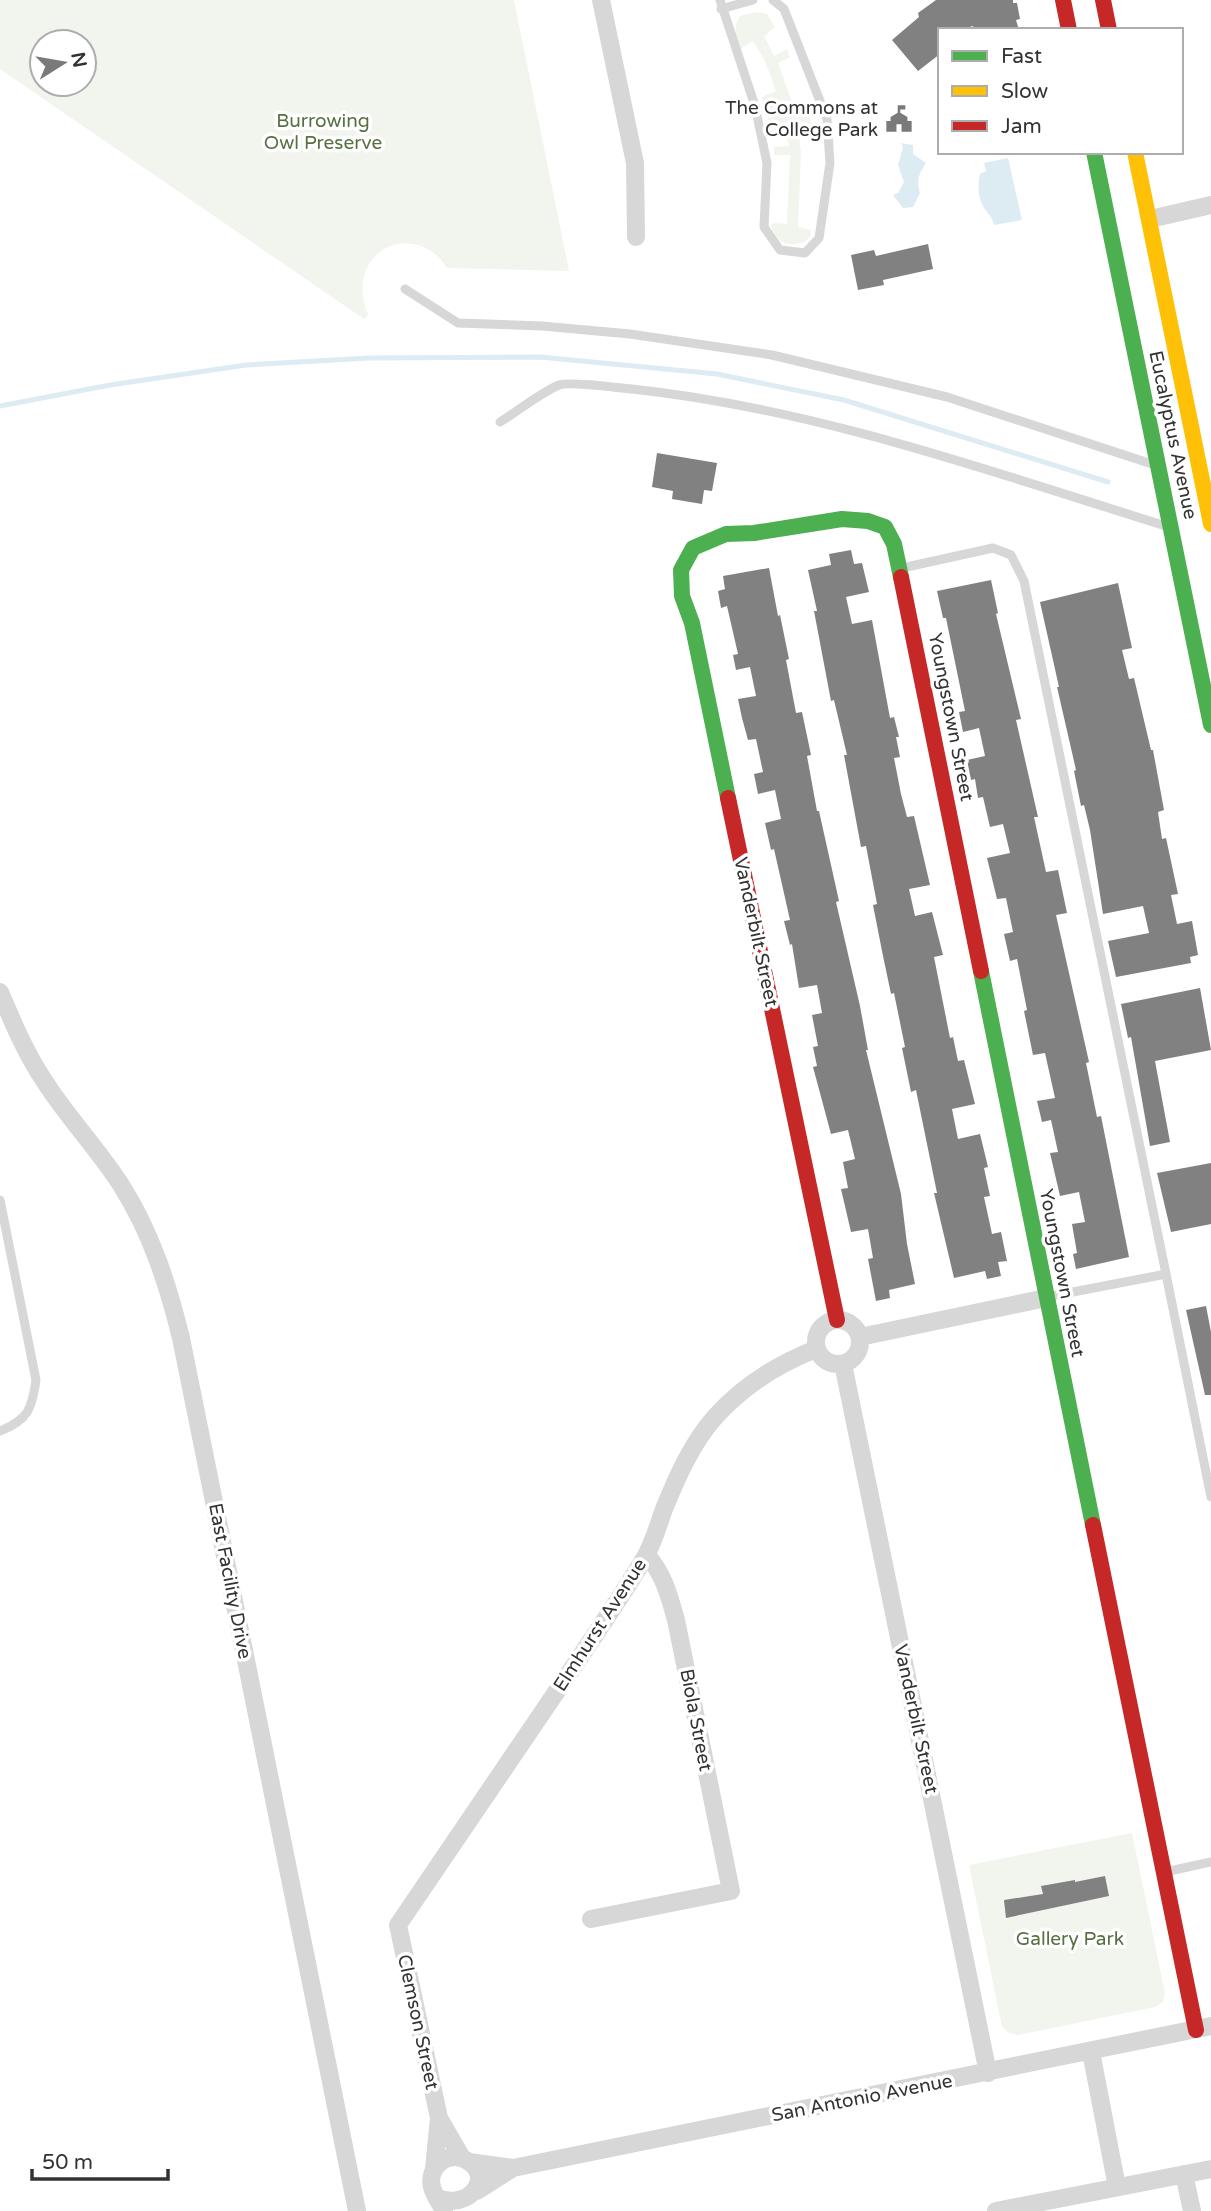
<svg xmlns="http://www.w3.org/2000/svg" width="1211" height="2211" viewBox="0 0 1211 2211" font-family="'Varela Round',sans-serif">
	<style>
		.green { fill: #f1f5ed; fill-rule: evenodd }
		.water { fill: #ddebf3 }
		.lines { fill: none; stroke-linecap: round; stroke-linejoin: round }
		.stream { stroke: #ddebf3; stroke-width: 5 }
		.building { fill: #818181 }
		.lane { stroke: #d7d7d7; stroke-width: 9 }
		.street { stroke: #d7d7d7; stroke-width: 18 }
		.fast { stroke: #4caf50; stroke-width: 16 }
		.slow { stroke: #ffc107; stroke-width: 16 }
		.jam { stroke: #c62828; stroke-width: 16 }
		.labels { text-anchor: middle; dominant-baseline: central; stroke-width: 7; stroke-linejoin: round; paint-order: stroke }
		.poi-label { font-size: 19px; fill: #333; stroke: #fff; text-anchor: end }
		.park-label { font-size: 19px; fill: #56703f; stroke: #fff }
		.street-label { font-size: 19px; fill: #333; stroke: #fff }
	</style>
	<rect width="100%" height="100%" fill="#fff"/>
	<!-- green -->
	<path class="green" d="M0,0H514L569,271L447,268C415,217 342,251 368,315L364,319L0,69ZM84,42V84H42V42Z
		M755,12L767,14L775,27L764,36L774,56L787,49L790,57L778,63L793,105L806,102L813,134L799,138L801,152L798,227L811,230V235L805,242C787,247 777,244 771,225L774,223L787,224L790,155H774V147L789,146L785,123L770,126L762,97L776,91L765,61L753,41L740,49C735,35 733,29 740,16Z
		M1132,1833L1165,1993L1163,2002L1155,2007L1018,2035L1009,2033L1002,2027L969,1865Z"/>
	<!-- water -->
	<path class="water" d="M901,143L913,145V154L926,163C919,174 916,180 920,193L913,207L903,208L893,195L898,193L904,182L898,165L903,147Z
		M1008,158L1022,220L994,225C992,215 986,213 982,204C978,197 978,181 980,174L986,171L984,163Z"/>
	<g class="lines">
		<!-- stream -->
		<path class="stream" d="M0,406L110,385L246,365L369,358L540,357L717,374L844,400L1108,482"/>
	</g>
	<!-- building -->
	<path class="building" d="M936,0H1013V3H1017L1020,19L1016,20L1019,30H974L973,26L960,30H940V54L918,71L892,40L919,17L918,13Z
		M928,244L933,269L883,280L884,285L858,290L851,255L874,250L876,256Z
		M657,453L717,463L712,491L704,490L702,504L672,499L673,491L652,487Z
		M851,550L854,564L862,563L869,592L846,597L852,624L872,620L890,718L894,717L899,737H896L900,757L894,758L901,794L907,817L914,816L930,885L909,889L915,916L932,912L943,955L934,957L950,1038L953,1037L958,1061L964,1060L975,1104L952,1109L958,1139L980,1134L988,1167L984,1168L990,1196L984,1197L992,1234L1001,1232L1007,1261L998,1262L1001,1276L987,1279L985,1271L954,1278L934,1193H937L916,1090L911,1092L902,1048L905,1047L894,993L891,994L882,951L873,905L877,904L866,846L861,847L844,755H847L834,700L831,701L814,611H817L808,570L831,565L829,554Z
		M769,568L778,616L780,615L789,659L786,660L796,713L802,712L811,755L807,756L817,811H819L839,901L836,902L860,1006L868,1050H866L901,1194L907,1244L915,1284L889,1290L890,1298L876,1301L868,1259L873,1258L868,1229L851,1232L841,1189L848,1188L843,1162L855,1159L848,1130L831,1134L813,1067L817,1066L813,1047L818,1046L812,1015L822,1013L817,985L799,988L792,944L790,945L784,921L790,920L774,849L771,850L765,823L781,819L775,790L758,794L754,774L763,772L756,739L748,740L742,718L738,699L756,696L750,667L736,670L733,655L738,654L727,606L721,608L718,591L725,589L723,576Z
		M991,580L998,613L996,614L1021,719L1016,720L1038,817H1034L1046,872L1058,870L1067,913L1056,915L1089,1062L1086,1063L1097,1117L1101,1116L1129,1257L1076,1269L1073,1254L1077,1253L1072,1224L1085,1222L1079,1192L1060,1196L1050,1153L1058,1152L1051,1120L1042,1122L1037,1101L1055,1098L1045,1053L1033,1055L1024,1011L1027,1010L1017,959L1010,961L1004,934L1013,932L1006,898L997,899L987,858L1010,853L1003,824L990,827L983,797L978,798L975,779L971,780L967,760L985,756L979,728L963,732L959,712L965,711L946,618H943L937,591Z
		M1118,583L1132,648L1122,650L1129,679L1134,678L1151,750H1153L1164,810L1158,812L1162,839L1166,838L1178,894L1171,895L1177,924L1192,921L1198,955L1190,957L1191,963L1116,977L1108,941L1149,933L1143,906L1103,914L1090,830L1084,805L1081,806L1074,771L1076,770L1057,687H1059L1040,602Z
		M1200,988L1211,1050L1155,1061L1170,1142L1150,1146L1131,1037L1128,1038L1121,1004Z
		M1211,1163V1224L1171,1232L1157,1173Z
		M1206,1306L1211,1332V1395H1205L1186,1310Z
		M1105,1876L1109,1896L1006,1918L1004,1900L1043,1894L1041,1886L1075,1880V1882Z"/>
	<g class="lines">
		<!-- lane -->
		<path class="lane" d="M720,0L755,106L767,163L764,227L780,250L805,253L819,238L830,163L827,119L784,9L773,0
			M721,9L753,0
			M405,289L458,323L542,326L630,334L772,355L947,397L1155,465
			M500,422C518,411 540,393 559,385C570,381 618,388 632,389C818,409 992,472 1169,527
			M902,568L993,548L1011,555L1024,581L1166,1274L1047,1297
			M0,1200L36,1380C32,1409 28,1420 0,1431
			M1166,1274L1211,1497
			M1165,1872L1211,1862"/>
		<!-- street -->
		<path class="street" d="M601,0L635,163L636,237
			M1150,219L1211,205
			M0,992C13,1023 26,1054 45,1082C68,1118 98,1149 121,1185C151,1232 168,1285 181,1338L357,2211
			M816 1342a22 22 0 1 1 44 0a22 22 0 1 1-44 0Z
			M860,1337L1046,1298
			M843,1364L988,2073
			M591,1919L731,1891L676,1620C669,1595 664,1575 647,1555
			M1091,2052L1117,2187
			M439,2118L398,1925C447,1853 495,1782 544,1710C578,1660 613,1610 644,1559C653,1544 658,1526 664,1509C677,1477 692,1443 715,1417C743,1386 778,1364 816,1349
			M469,2162L513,2168L477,2191
			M513,2168L1211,2026
			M434,2169L439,2118L462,2158
			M1184,2174L1192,2211
			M438,2198C469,2211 496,2176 466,2160C448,2150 427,2167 432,2187C434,2195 440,2203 444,2211
			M996,2211L1211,2169"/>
		<!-- fast -->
		<path class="fast" d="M1094,152L1211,725
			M728,798L692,623L682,596L681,570L693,548L726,534L754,533L842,519L868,521L885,527L894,544L901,577
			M981,971L1093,1525"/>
		<!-- slow -->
		<path class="slow" d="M1135,152L1211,524"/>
		<!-- jam -->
		<path class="jam" d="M1063,0L1069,30
			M1103,0L1109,30
			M901,577L981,971
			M728,798L837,1320
			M1093,1525L1196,2030"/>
	</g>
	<!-- icons -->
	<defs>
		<symbol id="civic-bare" viewBox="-9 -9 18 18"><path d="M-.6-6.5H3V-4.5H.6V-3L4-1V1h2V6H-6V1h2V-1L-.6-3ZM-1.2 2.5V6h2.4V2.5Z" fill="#7a7a7a" stroke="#fff" stroke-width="2.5" paint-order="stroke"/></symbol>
	</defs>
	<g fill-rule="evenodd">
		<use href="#civic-bare" x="880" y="100" width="38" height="38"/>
	</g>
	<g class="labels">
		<!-- poi labels -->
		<g class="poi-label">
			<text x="878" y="108">The Commons at<tspan x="878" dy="22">College Park</tspan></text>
		</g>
		<!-- park labels -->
		<g class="park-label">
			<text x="323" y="121">Burrowing<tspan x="323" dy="22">Owl Preserve</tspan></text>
			<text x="1070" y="1939">Gallery Park</text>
		</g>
		<!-- street labels -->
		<g class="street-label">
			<text transform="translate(1173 435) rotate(78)">Eucalyptus Avenue</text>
			<text transform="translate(951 717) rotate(79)">Youngstown Street</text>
			<text transform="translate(756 932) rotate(78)">Vanderbilt Street</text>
			<text transform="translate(1062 1273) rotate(79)">Youngstown Street</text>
			<text transform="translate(230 1581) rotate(79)">East Facility Drive</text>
			<text transform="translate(600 1625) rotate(-57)">Elmhurst Avenue</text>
			<text transform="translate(916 1719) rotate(78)">Vanderbilt Street</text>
			<text transform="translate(696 1720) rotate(79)">Biola Street</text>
			<text transform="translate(418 2022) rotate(78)">Clemson Street</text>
			<text transform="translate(862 2098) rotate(-11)">San Antonio Avenue</text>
		</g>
	</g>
	<!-- legend -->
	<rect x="938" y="28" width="245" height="126" fill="#ffffff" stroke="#adadad" stroke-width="2"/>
	<rect x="952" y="51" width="35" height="10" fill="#4caf50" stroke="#adadad" stroke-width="2"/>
	<text x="1001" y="63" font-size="21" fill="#333333">Fast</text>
	<rect x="952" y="86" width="35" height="10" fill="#ffc107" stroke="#adadad" stroke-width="2"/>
	<text x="1001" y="98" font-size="21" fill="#333333">Slow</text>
	<rect x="952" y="121" width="35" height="10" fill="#c62828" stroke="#adadad" stroke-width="2"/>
	<text x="1001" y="133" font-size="21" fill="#333333">Jam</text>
	<!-- north arrow -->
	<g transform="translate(63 63) rotate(79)"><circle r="33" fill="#ffffff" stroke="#adadad" stroke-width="2"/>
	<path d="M0-5L12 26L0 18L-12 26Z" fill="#7a7a7a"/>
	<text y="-10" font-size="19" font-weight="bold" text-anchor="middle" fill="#333333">N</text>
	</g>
	<!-- scale -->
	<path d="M32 2169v10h136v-10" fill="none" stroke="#333333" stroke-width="3.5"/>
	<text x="42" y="2169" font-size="21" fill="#333333" stroke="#ffffff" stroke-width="5" paint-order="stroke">50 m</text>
</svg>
